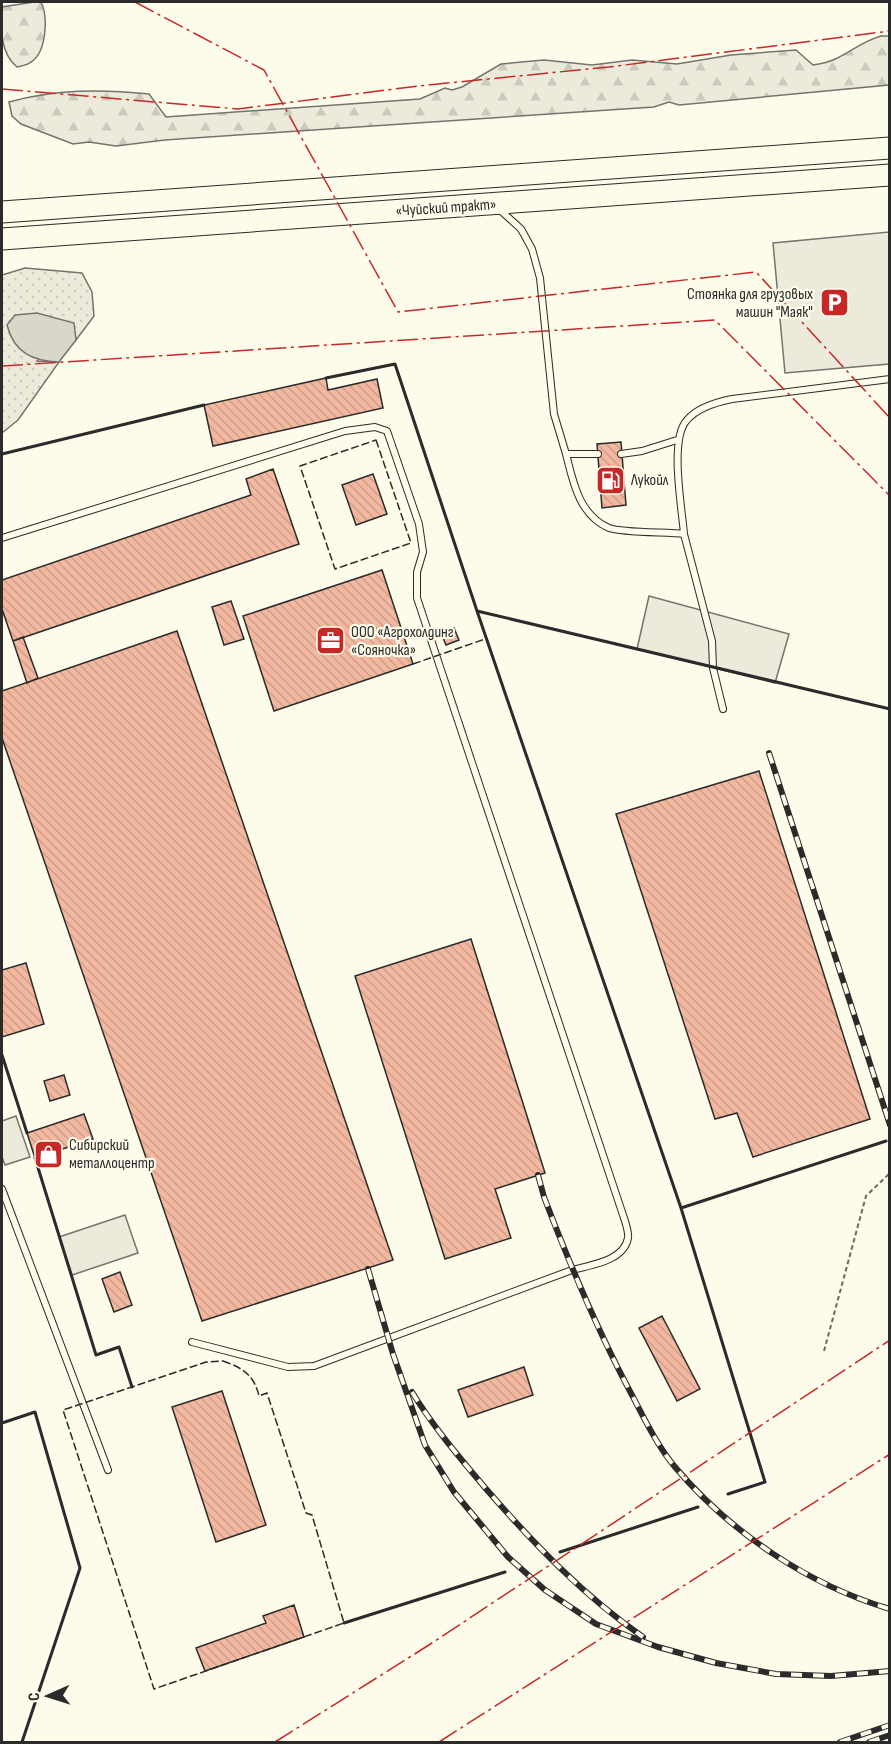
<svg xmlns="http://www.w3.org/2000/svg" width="891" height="1744" viewBox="0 0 891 1744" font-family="'Sofia Sans Condensed',sans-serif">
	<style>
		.green { fill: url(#green-dots); stroke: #74746e; stroke-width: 1.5 }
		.forest { fill: url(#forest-firs); stroke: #74746e; stroke-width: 1.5 }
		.parking { fill: #eceadb; stroke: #74746e; stroke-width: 1.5 }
		.water { fill: #d8d7c9; stroke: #74746e; stroke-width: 1.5 }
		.building { fill: url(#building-back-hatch); stroke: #2b2b2b; stroke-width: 1.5 }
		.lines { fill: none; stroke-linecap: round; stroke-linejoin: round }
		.service-casing { stroke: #2b2b2b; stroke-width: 8 }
		.trunk-casing { stroke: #2b2b2b; stroke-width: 23 }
		.path { stroke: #6a6964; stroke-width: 2; stroke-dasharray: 4.5 3; stroke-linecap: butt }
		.service { stroke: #fdfbea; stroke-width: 6 }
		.trunk { stroke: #fdfbea; stroke-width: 21 }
		.rail-casing { stroke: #2b2b2b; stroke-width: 6 }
		.rail { stroke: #fdfbea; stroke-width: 4; stroke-dasharray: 11; stroke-linecap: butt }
		.fence { stroke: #2b2b2b; stroke-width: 1.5; stroke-dasharray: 8 3; stroke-linecap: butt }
		.wall { stroke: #2b2b2b; stroke-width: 3 }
		.power { stroke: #c62828; stroke-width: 1.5; stroke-dasharray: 21 4.5 3 4.5; stroke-linecap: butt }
		.labels { text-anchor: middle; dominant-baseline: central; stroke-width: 4.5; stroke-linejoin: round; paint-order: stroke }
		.street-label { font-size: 16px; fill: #2b2b2b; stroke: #fdfbea }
		.poi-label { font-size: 16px; fill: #2b2b2b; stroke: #fdfbea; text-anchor: start }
	</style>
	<defs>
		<pattern id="green-dots" width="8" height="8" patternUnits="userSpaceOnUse" patternTransform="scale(1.5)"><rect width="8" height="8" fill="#ecebdb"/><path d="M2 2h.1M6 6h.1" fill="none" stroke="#cbcabc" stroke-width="1.8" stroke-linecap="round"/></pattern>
		<pattern id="forest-firs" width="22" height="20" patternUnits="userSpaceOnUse" patternTransform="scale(1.5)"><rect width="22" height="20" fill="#ecebdb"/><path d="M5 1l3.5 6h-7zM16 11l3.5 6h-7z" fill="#cbcabc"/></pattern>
		<pattern id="building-back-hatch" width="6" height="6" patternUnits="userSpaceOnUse" patternTransform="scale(1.5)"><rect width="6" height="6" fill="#f2b8a0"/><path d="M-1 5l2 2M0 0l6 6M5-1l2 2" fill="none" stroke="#d09e8a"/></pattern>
	</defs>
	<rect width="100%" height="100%" fill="#fdfbea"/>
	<!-- green -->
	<path class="green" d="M25,268L82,273L92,292L94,316L76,340L73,323L37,361L59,362L18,420L2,433V275Z"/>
	<!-- forest -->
	<path class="forest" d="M34,2H41C48,16 47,52 31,62C28,65 21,66 17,67C0,53 1,30 2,7Z
		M881,36H889V85L679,105L669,102L654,107L165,140L116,146L89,142L73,144L21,124L12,116L9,102C56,89 101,89 149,94L166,117L420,99L445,88L452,90L462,87L501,64L544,60L592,65L632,60L677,64L731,55L796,50L813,65C845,61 853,44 881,36Z"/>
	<!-- parking -->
	<path class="parking" d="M889,232V364L785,373L773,243Z
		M649,596L789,634L775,683L637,649Z
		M16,1116L30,1157L5,1165L2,1157V1121Z
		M125,1215L138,1253L72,1275L59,1237Z"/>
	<!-- water -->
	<path class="water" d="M37,313L74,323L76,340L59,362C33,361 14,353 7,325L15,315Z"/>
	<!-- building -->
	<path class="building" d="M326,378L328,390L377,379L383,408L213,446L204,405Z
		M621,442L626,505L602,508L597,444Z
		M273,469L299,544L13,641L2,609V580L251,495L246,479Z
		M373,474L387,514L356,525L342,485Z
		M382,570L413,664L274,711L243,616Z
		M231,601L244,639L224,645L212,607Z
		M454,628L459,640L446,645L441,633Z
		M177,631L393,1260L202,1321L2,738V691Z
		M23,637L38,678L27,683L13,641Z
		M759,771L870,1119L753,1157L737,1113L715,1119L616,814Z
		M471,939L545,1173L495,1189L511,1238L445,1259L355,976Z
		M26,963L44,1024L2,1037V970Z
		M64,1075L70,1095L50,1101L44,1081Z
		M84,1114L93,1139L35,1158L27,1133Z
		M120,1272L132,1305L114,1312L102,1279Z
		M662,1316L700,1389L677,1401L639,1328Z
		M524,1367L533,1395L468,1417L458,1390Z
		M222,1391L266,1525L216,1542L172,1407Z
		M294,1605L304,1637L205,1671L196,1648L266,1623L263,1616Z"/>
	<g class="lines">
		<defs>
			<path id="service" d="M499,209L521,229L532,249L540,278L554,414L566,454H598
				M566,454C573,482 579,515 609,528C623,533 668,532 684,534L712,641L713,668L723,709
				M621,454L642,451L677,440
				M684,534C682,508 669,439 687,420C698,407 717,402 732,399L890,379
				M2,538L345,431L375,427L387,431L419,524L423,552L417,572V598L623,1215C625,1221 629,1232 628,1238C624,1261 591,1265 572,1270L314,1366L288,1367L192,1342
				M2,1189L108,1470"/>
			<path id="trunk" d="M2,212L890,148
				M2,239L890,175"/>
		</defs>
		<!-- service casing -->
		<use href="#service" class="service-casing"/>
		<!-- trunk casing -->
		<use href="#trunk" class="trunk-casing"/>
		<!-- path -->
		<path class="path" d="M824,1351L866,1196L890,1173"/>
		<!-- service -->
		<use href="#service" class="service"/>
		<!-- trunk -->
		<use href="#trunk" class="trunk"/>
		<defs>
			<path id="rail" d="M769,753L890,1125
				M538,1175L544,1197C570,1265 598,1332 633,1397C645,1420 658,1447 675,1467C730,1532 808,1585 890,1609
				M368,1269L393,1354L425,1445L454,1492L508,1557L545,1590L596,1624L658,1647L716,1663L776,1674L831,1676L890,1671
				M412,1392C434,1428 460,1458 487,1490C535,1545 583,1595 643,1637
				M840,1742L890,1725
				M869,1742L890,1735"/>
		</defs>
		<!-- rail casing -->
		<use href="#rail" class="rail-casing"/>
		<!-- rail -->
		<use href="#rail" class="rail"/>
		<!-- fence -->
		<path class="fence" d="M376,440L411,543L335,569L300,466Z
			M413,664L485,639
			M223,1361C243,1368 254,1375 259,1396L267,1393L306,1513L312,1515L344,1623L154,1689L63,1410L206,1362Z"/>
		<!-- wall -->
		<path class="wall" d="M326,378L395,364L477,611
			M2,454L204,405
			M890,996V1015
			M2,1055L27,1133
			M886,1141L681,1208L477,611L890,709
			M35,1158L96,1355L119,1347L132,1387
			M681,1208L765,1482L728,1494
			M2,1423L35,1412L80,1568L22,1742
			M560,1552L698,1507
			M344,1623L505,1572"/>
		<!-- power -->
		<path class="power" d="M135,2L264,70L398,312L756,272L890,418
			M2,89L238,109L418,86L609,67L890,31
			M2,366L715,320L890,496
			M275,1742L432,1643L890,1340
			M439,1742L890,1454"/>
	</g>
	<!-- icons -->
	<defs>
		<symbol id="parking-square" viewBox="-11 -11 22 22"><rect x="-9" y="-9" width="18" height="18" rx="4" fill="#c62828" stroke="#fdfbea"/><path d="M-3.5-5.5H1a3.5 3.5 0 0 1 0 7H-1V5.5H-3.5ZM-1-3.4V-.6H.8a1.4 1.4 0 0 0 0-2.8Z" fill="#fff"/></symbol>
		<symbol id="fuel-square" viewBox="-11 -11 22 22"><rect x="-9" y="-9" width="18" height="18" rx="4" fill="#c62828" stroke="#fdfbea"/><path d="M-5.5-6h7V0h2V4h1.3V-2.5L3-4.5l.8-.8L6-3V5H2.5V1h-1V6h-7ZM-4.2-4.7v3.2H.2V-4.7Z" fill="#fff"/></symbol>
		<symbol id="office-square" viewBox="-11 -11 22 22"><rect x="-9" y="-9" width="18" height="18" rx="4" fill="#c62828" stroke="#fdfbea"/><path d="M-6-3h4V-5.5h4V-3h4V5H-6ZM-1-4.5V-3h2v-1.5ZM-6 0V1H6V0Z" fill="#fff"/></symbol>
		<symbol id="shop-square" viewBox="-11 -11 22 22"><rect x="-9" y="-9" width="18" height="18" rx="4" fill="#c62828" stroke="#fdfbea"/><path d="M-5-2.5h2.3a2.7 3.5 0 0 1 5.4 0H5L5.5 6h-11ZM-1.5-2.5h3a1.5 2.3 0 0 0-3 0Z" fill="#fff"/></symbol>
	</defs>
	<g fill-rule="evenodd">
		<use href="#parking-square" x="818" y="286" width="33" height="33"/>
		<use href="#fuel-square" x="594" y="464" width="33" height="33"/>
		<use href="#office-square" x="314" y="624" width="33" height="33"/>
		<use href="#shop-square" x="32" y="1138" width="33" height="33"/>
	</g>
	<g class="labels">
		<!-- street labels -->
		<g class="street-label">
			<text transform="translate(446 208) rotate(-4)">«Чуйский тракт»</text>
		</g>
		<!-- poi labels -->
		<g class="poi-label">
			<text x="813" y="294" text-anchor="end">Стоянка для грузовых<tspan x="813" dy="18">машин "Маяк"</tspan></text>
			<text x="631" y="480">Лукойл</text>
			<text x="351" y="632">ООО «Агрохолдинг<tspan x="351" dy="18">«Сояночка»</tspan></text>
			<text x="69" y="1145">Сибирский<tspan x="69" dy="18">металлоцентр</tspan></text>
		</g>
	</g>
	<!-- border -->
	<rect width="891" height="1744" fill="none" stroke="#2b2b2b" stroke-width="6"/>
	<!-- north arrow -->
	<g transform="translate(48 1696) rotate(267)" stroke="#fdfbea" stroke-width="4.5" paint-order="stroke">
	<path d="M0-4.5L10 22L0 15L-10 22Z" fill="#2b2b2b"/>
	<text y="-9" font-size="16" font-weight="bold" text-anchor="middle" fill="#2b2b2b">С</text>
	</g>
</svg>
